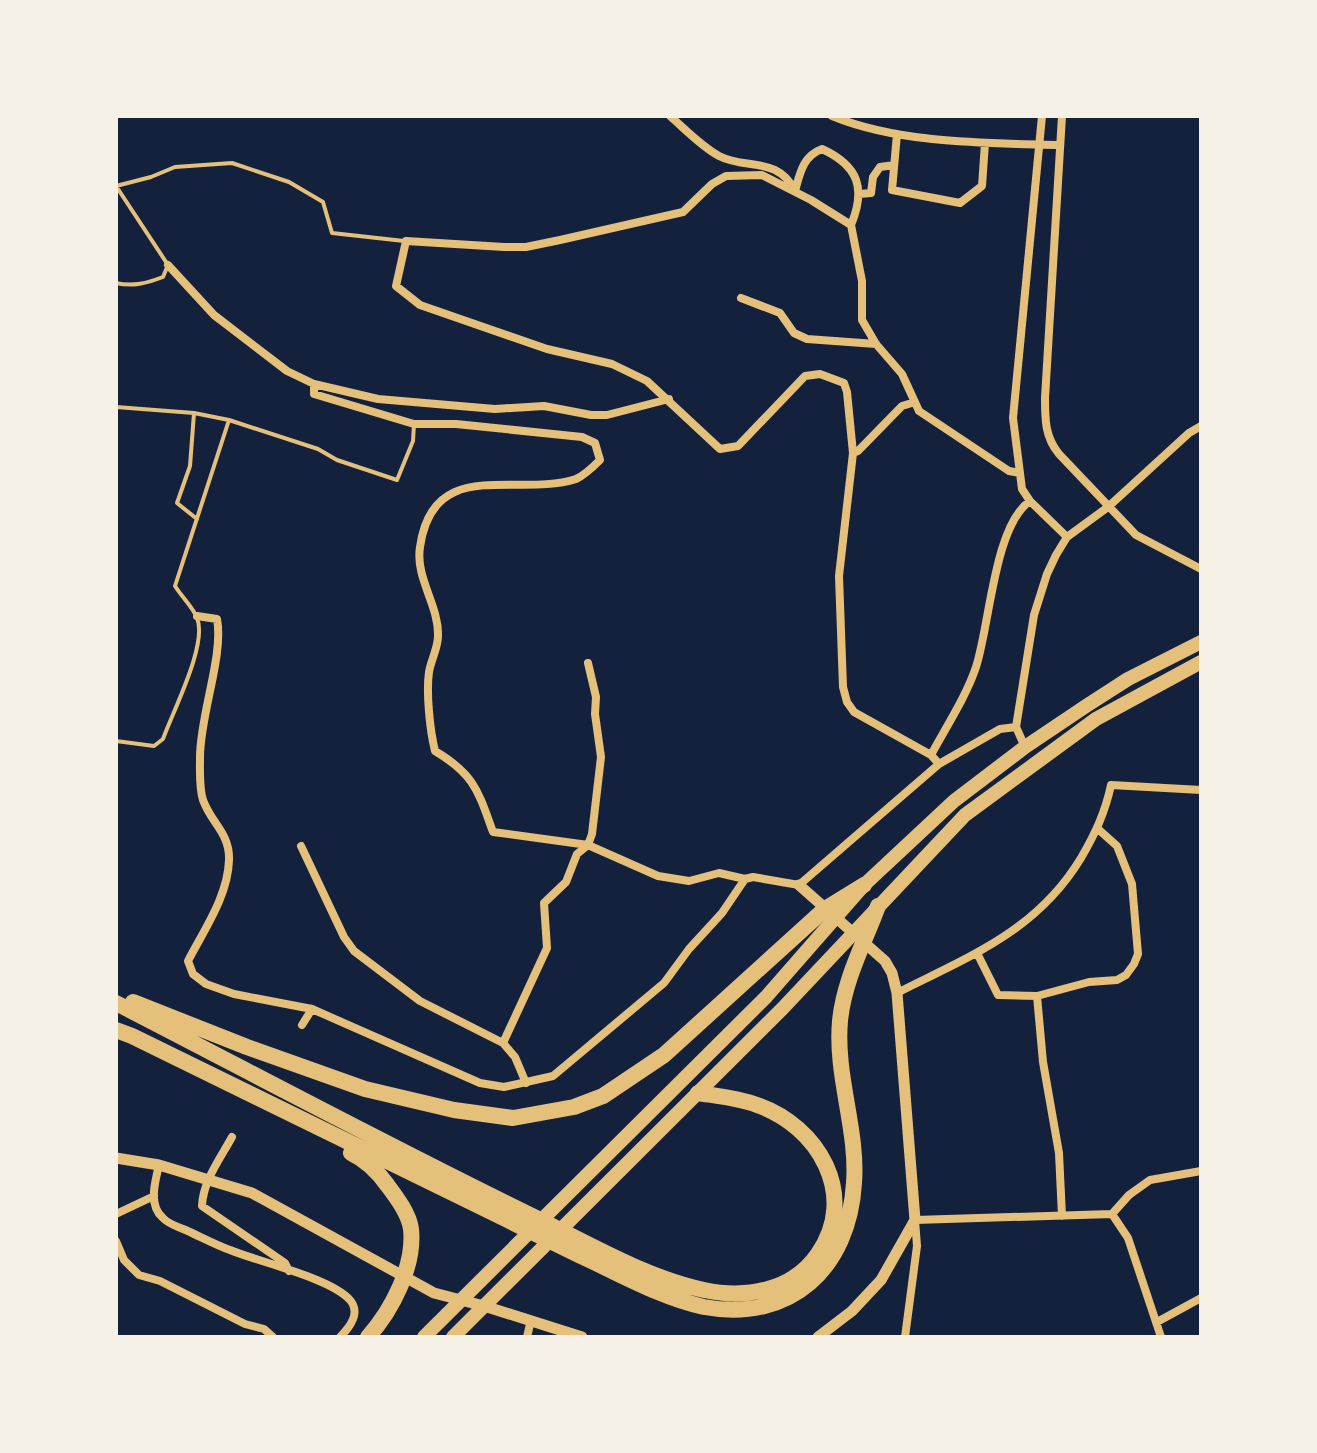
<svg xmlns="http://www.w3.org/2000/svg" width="1317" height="1453" viewBox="0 0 1317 1453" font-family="Ubuntu,sans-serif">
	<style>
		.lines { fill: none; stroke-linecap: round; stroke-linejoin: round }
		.service { stroke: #e5c07b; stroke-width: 4 }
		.minor { stroke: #e5c07b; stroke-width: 8 }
		.tertiary { stroke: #e5c07b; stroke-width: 11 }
		.trunk { stroke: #e5c07b; stroke-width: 14 }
		.motorway { stroke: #e5c07b; stroke-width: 16 }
	</style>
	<rect width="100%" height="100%" fill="#14213d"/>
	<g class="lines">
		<!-- service -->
		<path class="service" d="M116,186L151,177L175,167L232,163L289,182L323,202L332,233L404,241
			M116,186L168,265L163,277C147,283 133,287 116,283
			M116,407L194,413L229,420L318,449L337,460L397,480L413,441L414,424
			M194,413L190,466L177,503L197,519
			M116,741L154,746L163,739C173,711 208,644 197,618C193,607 181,596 175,586L229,420"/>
		<!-- minor -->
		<path class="minor" d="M670,116C685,129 701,146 719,156C746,170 778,156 795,191
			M832,116C900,144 987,143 1060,145
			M1042,116L1013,418L1022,489L1030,501L1067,537
			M1062,116L1045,398C1045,420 1045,437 1059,454L1136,535L1201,569
			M897,134L892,190L960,203L982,186L985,143
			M795,191C800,173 803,156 822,149C859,166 866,189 851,225
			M859,194L871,193L873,177L880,167L894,165
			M168,265L214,315L287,371L314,384L378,399L495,409L544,406L591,415H607L669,399
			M741,298L780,313L794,333L807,339L876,344
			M314,384V394L414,424H456L582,437L595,443L600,460C593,467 585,475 576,479C517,498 433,455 420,547C415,578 439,605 438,636C438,648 431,660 429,672C426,693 430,731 435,751C475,775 478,791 493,832L588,845L658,876L689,881L719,873L745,879
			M853,453L858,451L902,406L915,402
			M197,616L217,619C224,655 200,715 200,757C200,770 199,788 203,800C211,823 230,833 229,860C228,896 204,930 188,961L193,974L206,984L234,994L312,1009L480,1083L504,1087L553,1076L664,983L689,949L722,913L745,879L753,877L799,885L939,764L1000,729L1016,727
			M1025,747L1016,727L1034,615L1047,574L1056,555L1067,537L1108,507L1189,433L1201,426
			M931,755C946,727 966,697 976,667C990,624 994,526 1030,501
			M939,764L931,755L854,712L847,702L843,687L839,576L853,453L847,392L844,383L820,374L805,376L738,446L720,449L647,381L612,364L547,349L420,305L396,286L406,241L504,247H526L560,240L683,212L712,184L726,176L762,175L811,200L851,225L862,281V320L876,344L902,374L919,411L1009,471L1020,473
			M301,846L344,937L354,951L420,1001L503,1043L515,1057L526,1083
			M977,953L998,995L1037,996L1089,982L1117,980L1126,975L1134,964L1138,954L1132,884L1117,846L1098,829
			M897,993C970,956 1037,931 1081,858C1095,834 1105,813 1111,785L1201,790
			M1037,996L1043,1062L1059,1153L1062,1216
			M302,1025L312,1009
			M503,1043L547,948L544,903L566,882L577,854L588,845L592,834L601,757L595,714L596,697L588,663
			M232,1137C220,1159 203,1181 202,1206L285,1263L289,1271
			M159,1165C155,1182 148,1205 163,1218C169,1225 182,1228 190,1232C203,1238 216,1245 230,1250C259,1262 331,1278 350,1300C361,1313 350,1327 340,1337
			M116,1214L154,1196
			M1112,1214L1128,1238L1161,1337
			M116,1241L124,1260L139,1275L160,1281L245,1324L264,1329L273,1337
			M1157,1322L1201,1298
			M527,1337L531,1320
			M905,1337L917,1246L915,1220L1112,1214L1129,1195L1150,1180L1201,1171"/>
		<!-- tertiary -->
		<path class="tertiary" d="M799,885L885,961L892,973L897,993L915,1220L881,1280L852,1311L818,1337
			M116,1158L159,1165L252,1193L434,1293L484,1306L582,1337"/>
		<!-- trunk -->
		<path class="trunk" d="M424,1337L766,997L864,885L954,801L1025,747L1086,706L1128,679L1201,642
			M453,1337L782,1009L965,815L1096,719L1201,662"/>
		<!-- motorway -->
		<path class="motorway" d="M133,1002L247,1047L365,1089L454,1110L513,1118L574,1107L603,1096L664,1055L825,909L864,885
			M116,1003C254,1074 392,1148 532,1216C585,1242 646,1278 704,1290C746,1299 793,1291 818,1254C859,1195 818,1126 757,1105C738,1098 717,1096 698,1093
			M116,1030L132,1036L581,1256C620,1274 662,1298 704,1307C792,1323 849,1267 854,1183C858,1129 835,1076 840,1021C844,980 864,944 878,906
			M351,1153C366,1160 378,1172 388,1186C397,1198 409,1214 411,1229C415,1266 392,1310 368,1337"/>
	</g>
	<!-- border -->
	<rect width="1317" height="1453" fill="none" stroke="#f6f1e7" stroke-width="236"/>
</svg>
